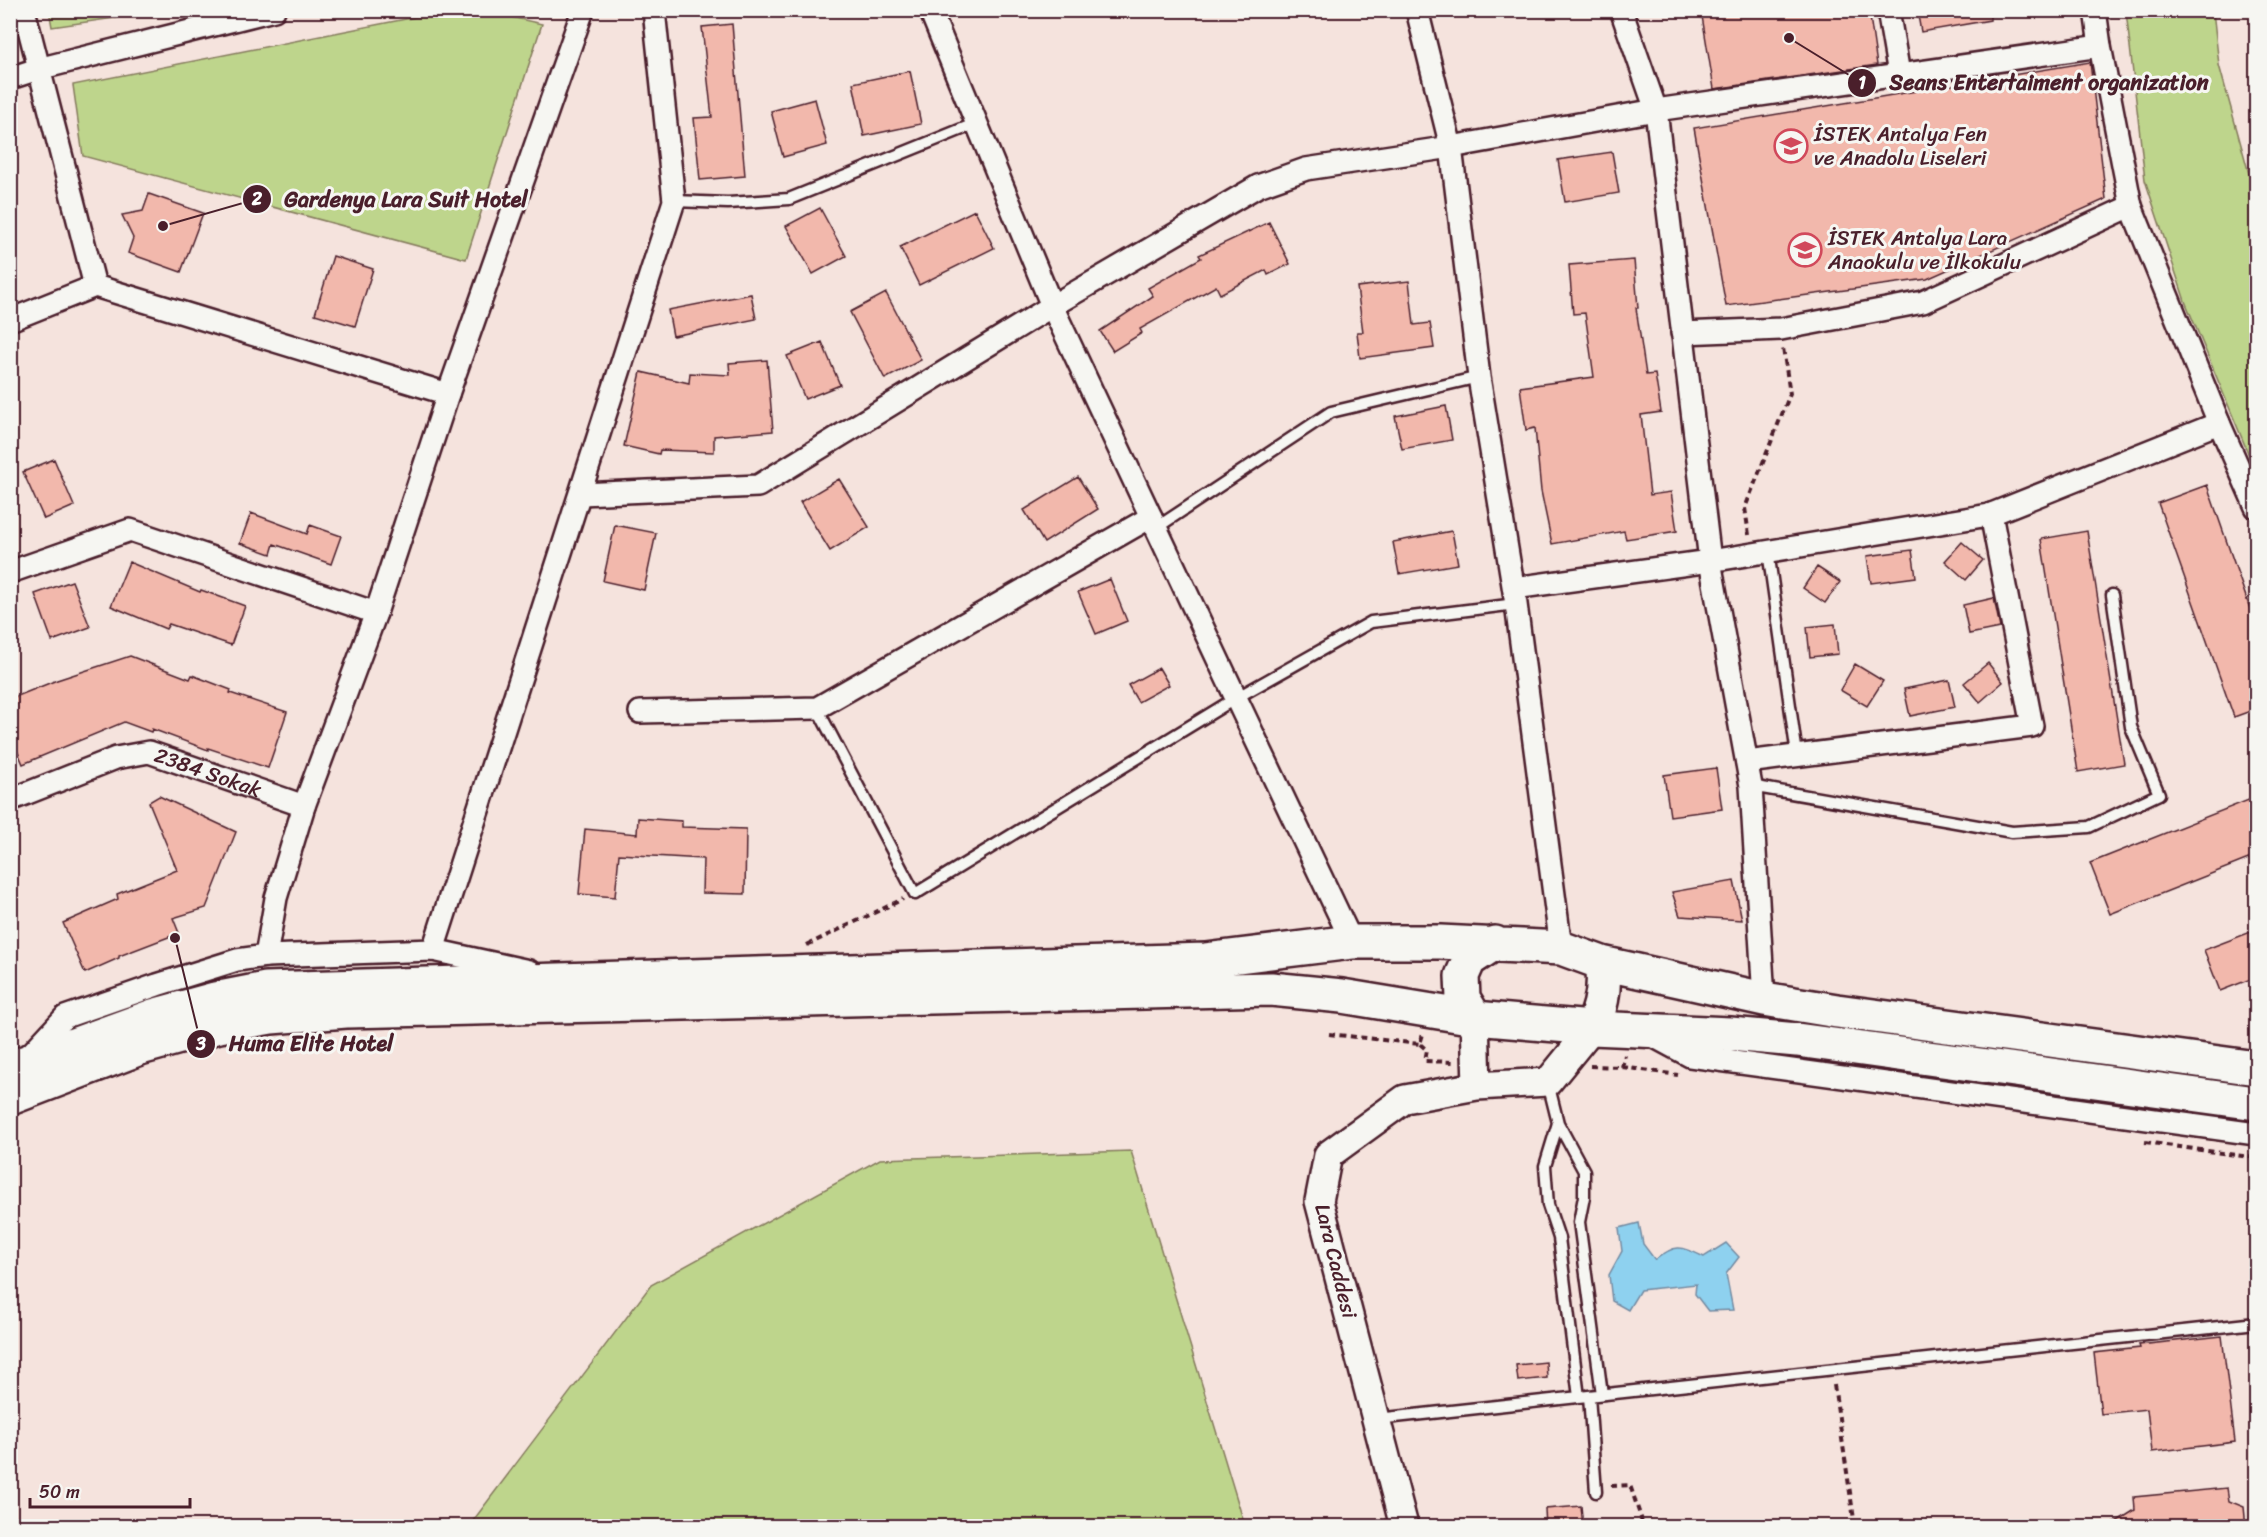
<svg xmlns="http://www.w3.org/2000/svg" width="2267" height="1537" viewBox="0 0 2267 1537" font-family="Sriracha,sans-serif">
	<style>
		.green { fill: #bed58c; stroke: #847a5c; stroke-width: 1.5 }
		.water { fill: #8ed1ef; stroke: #738aa1; stroke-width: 1.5 }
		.building { fill: #f2b8ac; stroke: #4a1f2b; stroke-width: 1.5 }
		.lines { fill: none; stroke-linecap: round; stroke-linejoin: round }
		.service-casing { stroke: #4a1f2b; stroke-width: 15 }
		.minor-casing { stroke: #4a1f2b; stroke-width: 26 }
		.tertiary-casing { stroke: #4a1f2b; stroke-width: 32 }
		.primary-casing { stroke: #4a1f2b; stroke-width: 38 }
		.path { stroke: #4a1f2b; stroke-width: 4; stroke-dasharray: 6 4.5; stroke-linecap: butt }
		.service { stroke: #f6f6f2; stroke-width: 10 }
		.minor { stroke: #f6f6f2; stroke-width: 21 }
		.tertiary { stroke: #f6f6f2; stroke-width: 27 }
		.primary { stroke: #f6f6f2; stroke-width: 33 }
		.labels { text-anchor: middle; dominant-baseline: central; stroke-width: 6; stroke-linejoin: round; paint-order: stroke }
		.poi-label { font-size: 21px; fill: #4a1f2b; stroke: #f6f6f2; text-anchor: start }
		.street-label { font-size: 21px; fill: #4a1f2b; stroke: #f6f6f2 }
		.leader { fill: none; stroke: #4a1f2b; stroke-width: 2 }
		.callout-dot { fill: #4a1f2b; stroke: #f6f6f2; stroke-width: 2 }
		.mark-label { font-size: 18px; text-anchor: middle; font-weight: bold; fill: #fff }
		.callout-label { font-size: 22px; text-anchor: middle; font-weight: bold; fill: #4a1f2b; stroke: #f6f6f2; stroke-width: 6; stroke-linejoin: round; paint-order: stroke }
	</style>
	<rect width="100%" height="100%" fill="#f5e3dd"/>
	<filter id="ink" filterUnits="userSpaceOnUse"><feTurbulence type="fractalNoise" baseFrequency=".0167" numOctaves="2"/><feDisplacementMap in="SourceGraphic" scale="12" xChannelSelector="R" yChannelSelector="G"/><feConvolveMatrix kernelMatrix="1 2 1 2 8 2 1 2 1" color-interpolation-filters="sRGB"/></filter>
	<g filter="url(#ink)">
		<!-- green -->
		<path class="green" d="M49,10H163V11L52,27Z
			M446,11H485L542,24L466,259L83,156L73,85Z
			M2126,11H2213L2219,65L2256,199V472L2185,301L2145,180Z
			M1131,1151L1245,1526H469L651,1285L880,1159Z"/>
		<!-- water -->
		<path class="water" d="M1639,1223L1643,1244L1655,1260C1676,1243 1681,1246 1704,1257L1726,1243L1739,1257L1726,1274L1733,1310L1708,1311L1695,1294L1696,1284L1640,1290L1628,1310L1612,1301L1609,1275L1622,1251L1619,1228Z"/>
		<!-- building -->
		<path class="building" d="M1701,10H1869L1877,65L1714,89Z
			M1917,10H1990V20L1921,32Z
			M732,24L745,176L700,180L694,118L712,117L702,27Z
			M2090,62L2106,199L1927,279L1726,306L1694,128Z
			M910,71L921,124L864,136L853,83Z
			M815,99L827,145L783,157L771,111Z
			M1612,152L1619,193L1565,202L1558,160Z
			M149,194L203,213L181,272L128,253L133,238L122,215L143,211Z
			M820,208L846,256L813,274L786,226Z
			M975,210L994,248L919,285L900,247Z
			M1269,222L1290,264L1268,275L1266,270L1220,294L1216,286L1140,329L1142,333L1113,351L1100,331L1153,296L1148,288L1201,258L1199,255Z
			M333,256L373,269L355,326L315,314Z
			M1634,260L1638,308H1636L1646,375L1655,374L1661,412L1641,415L1650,495L1671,492L1677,531L1626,539L1624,531L1552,544L1541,491L1535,428L1526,430L1520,387L1594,377L1585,313L1573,314L1569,265Z
			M1409,281L1414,325L1430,323L1434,348L1360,358L1357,332H1363L1357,287Z
			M886,293L921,360L885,379L850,312Z
			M751,294L756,319L673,336L668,310Z
			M822,342L840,385L805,399L787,356Z
			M767,360L773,431L714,436V452L660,450L659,454L624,446L641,372L689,383L690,373L730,375L729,363Z
			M1446,406L1452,440L1402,449L1395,416Z
			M54,459L74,506L44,519L23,472Z
			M1078,477L1098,509L1044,543L1024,510Z
			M839,479L869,527L830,551L800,502Z
			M2207,485L2256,626V709L2234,717L2158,503Z
			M251,513L307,534L310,525L341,536L331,564L274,544L271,554L240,543Z
			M615,525L656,533L644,590L603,581Z
			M1452,531L1458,564L1399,574L1393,542Z
			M2087,531L2124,764L2078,772L2041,539Z
			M1962,542L1983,560L1966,580L1945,561Z
			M1912,550L1916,577L1871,583L1867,556Z
			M129,562L200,592L201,590L245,606L231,645L169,624L166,629L111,606Z
			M1817,567L1840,582L1825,603L1803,588Z
			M1110,579L1127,621L1096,634L1078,592Z
			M72,581L90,627L52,641L35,594Z
			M1994,598L2000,628L1969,634L1963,605Z
			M1835,624L1838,654L1810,657L1807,627Z
			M130,656L190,679L192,675L231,690L230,693L287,712L268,768L208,748V750L152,729L151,732L124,722L23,764L10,734V699L57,680Z
			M1988,663L2003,682L1980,702L1964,683Z
			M1855,664L1883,681L1867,706L1840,690Z
			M1159,668L1169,685L1138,702L1128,685Z
			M1949,680L1955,707L1910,716L1904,689Z
			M1716,768L1722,809L1670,816L1664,775Z
			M159,796L236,832L206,908L173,918L179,933L119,956V958L85,973L63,923L118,899L117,894L177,870L149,802Z
			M2256,797V856L2110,914L2090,863Z
			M638,818L682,821V827L746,829L745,894L702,893L703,859L619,854L615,897L579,894L585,829L637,834Z
			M1734,881L1742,920L1680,916L1672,892Z
			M2256,930V977L2220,991L2204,950Z
			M2222,1336L2235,1442L2152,1452L2147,1409L2101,1414L2094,1353L2140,1348L2139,1345Z
			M1546,1362L1547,1378L1518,1381L1516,1365Z
			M2227,1488L2229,1501L2244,1507L2246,1527H2108L2135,1510L2134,1497Z
			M1581,1506L1583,1527H1546L1545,1509Z"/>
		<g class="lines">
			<defs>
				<path id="service" d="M674,201L728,203L789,199L977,123
					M1156,528L1331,412L1479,377
					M1768,551L1797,755
					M817,708L915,894L1236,698L1371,622L1516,604
					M1751,786L2012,832L2089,827L2159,794L2131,727L2112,595
					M1548,1083L1558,1123L1584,1171V1197L1579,1222L1602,1394
					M1558,1123L1545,1166L1548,1205L1559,1238L1579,1397
					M1589,1396L1596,1492
					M1377,1419L2256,1323"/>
				<g id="minor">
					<path d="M24,10L95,286"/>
					<path d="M930,10L1052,306L1236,698L1352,942"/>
					<path d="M1417,10L1451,147L1479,377L1516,604L1561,948"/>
					<path d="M1621,10L1656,110L1710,561L1751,786L1764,999"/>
					<path d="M1888,10L1899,74"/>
					<path d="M2095,10L2100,46L2131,206L2219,423L2256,507"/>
					<path d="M10,78L38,69L274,10"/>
					<path d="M10,320L95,286L448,394"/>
					<path d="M1682,333L1781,329L1923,302L2131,206"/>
					<path d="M581,494L758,486L1052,306L1258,186L1306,169L1451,147L1656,110L2100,46"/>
					<path d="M10,572L130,530L376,613"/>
					<path d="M1514,588L1710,561L1989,515L2219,423"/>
					<path d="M640,712L817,708L1151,517"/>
					<path d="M1747,762L2032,726L1991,514"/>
					<path id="s1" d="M10,800L116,758L149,752L304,806"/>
					<path d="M433,950L674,201L654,10"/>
					<path d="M266,956L276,898L304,806L376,613L448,394L583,10"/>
					<path d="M1651,1035L1690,1056L2256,1134"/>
					<path d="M26,1059L65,1017L157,985L237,960L266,956L433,950L529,971"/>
				</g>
				<path id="tertiary" d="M1475,1018L1477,1086
					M1404,1526L1319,1201L1328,1155L1405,1099L1477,1086L1548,1082L1592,1028"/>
				<path id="primary" d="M1475,1018L1463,998L1462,976L1469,960L1495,943
					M1592,1028C1602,1007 1606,987 1602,963
					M10,1068L153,1016L215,999L266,989L1206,960L1352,942H1440L1561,948L1602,963L1764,999L1837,1011L2256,1068
					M10,1098L140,1048L219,1026L271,1017L346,1011L1271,989L1342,996L1475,1018L1592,1028L1730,1034L1797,1040L2256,1103"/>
			</defs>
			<!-- service casing -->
			<use href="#service" class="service-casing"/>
			<!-- minor casing -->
			<use href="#minor" class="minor-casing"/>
			<!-- tertiary casing -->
			<use href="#tertiary" class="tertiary-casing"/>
			<!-- primary casing -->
			<use href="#primary" class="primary-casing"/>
			<!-- path -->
			<path class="path" d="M1749,535L1745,508L1790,394L1783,348
				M807,945L903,899
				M1329,1034L1420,1044L1423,1034
				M1420,1044L1427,1050L1425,1061L1454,1062
				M1590,1066L1622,1067L1625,1055
				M1622,1067L1678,1075
				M2145,1142L2256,1158
				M1834,1385L1855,1526
				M1611,1486L1630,1485L1641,1518L1642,1526"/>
			<!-- service -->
			<use href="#service" class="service"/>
			<!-- minor -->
			<use href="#minor" class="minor"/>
			<!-- tertiary -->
			<use href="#tertiary" class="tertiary"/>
			<!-- primary -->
			<use href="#primary" class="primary"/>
		</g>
	</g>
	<!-- icons -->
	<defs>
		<symbol id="school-ring" viewBox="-11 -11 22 22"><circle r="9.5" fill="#f6f6f2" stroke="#d1495b" stroke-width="1.5"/><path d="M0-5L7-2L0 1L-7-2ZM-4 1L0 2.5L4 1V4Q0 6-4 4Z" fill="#d1495b"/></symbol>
	</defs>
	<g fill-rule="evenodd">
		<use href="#school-ring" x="1772" y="127" width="38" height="38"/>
		<use href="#school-ring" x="1786" y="231" width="38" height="38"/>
	</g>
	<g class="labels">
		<!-- poi labels -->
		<g class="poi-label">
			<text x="1814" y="134">İSTEK Antalya Fen<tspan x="1814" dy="24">ve Anadolu Liseleri</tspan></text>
			<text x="1828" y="238">İSTEK Antalya Lara<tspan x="1828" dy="24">Anaokulu ve İlkokulu</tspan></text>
		</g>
		<!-- street labels -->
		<g class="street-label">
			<text stroke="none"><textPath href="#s1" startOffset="210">2384 Sokak</textPath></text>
			<text transform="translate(1336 1261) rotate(76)">Lara Caddesi</text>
		</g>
	</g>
	<!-- callouts -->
	<path class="leader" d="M1789 38L1862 83M163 226L257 199M175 938L201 1044"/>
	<g class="callout-dot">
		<circle cx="1789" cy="38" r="6"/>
		<circle cx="163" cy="226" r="6"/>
		<circle cx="175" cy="938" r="6"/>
		<circle cx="1862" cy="83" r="15"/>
		<circle cx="257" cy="199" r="15"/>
		<circle cx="201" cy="1044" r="15"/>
	</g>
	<g class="mark-label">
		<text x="1862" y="89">1</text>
		<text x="257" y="205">2</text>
		<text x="201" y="1050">3</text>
	</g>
	<g class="callout-label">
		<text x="2049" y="90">Seans Entertaiment organization</text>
		<text x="406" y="207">Gardenya Lara Suit Hotel</text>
		<text x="311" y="1051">Huma Elite Hotel</text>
	</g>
	<!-- margin -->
	<rect width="2267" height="1537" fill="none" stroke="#f6f6f2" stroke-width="36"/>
	<rect x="18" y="18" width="2231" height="1501" fill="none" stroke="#4a1f2b" stroke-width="2" filter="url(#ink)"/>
	<!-- scale -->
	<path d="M30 1498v9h160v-9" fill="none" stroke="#4a1f2b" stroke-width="3"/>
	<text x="39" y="1498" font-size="18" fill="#4a1f2b" stroke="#f6f6f2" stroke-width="4.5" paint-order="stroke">50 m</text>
</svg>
